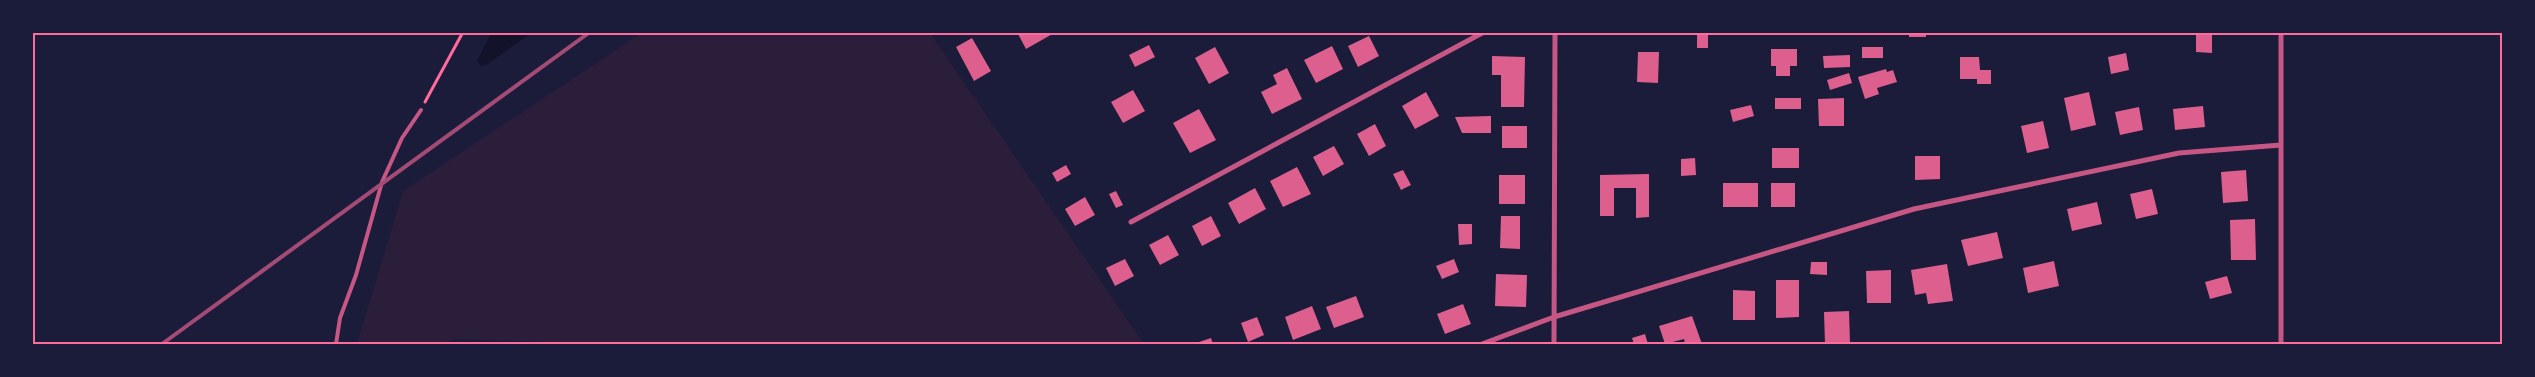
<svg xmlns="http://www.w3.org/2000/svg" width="2535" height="377" viewBox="0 0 2535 377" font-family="'Sofia Sans Condensed',sans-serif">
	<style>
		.green { fill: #2a1e3b }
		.water { fill: #12122b }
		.building { fill: #dd5f8e }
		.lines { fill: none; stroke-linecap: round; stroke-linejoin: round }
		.path { stroke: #ff6b9d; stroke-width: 3 }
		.service { stroke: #c65784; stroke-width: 4 }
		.minor { stroke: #c65784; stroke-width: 5 }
		.rail { stroke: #a44b75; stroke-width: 4 }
		.neatline { fill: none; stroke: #ff6b9d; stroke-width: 2 }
	</style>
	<rect width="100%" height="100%" fill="#1b1b3a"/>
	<!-- green -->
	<path class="green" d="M643,32L930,33L1144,344H598L456,339L441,344H357L403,191Z"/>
	<!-- water -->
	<path class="water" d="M491,33V32L531,33L486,65L481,66L477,61Z"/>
	<!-- building -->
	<path class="building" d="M1017,32H1056L1026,49Z
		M1697,32H1708V48H1697Z
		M1909,32H1926V37H1909Z
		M2196,32H2212V53L2196,52Z
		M1369,36L1379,56L1358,67L1348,46Z
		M972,38L991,71L974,81L956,47Z
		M1149,45L1155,57L1135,67L1129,55Z
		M1332,46L1343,69L1316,83L1304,60Z
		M1215,47L1229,73L1209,84L1195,58Z
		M1862,47H1883V58H1862Z
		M1771,49H1797V66H1790V76H1776V66H1771Z
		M1638,52H1659L1658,83L1637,82Z
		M2126,53L2129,70L2111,74L2108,57Z
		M1850,55V67L1824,68L1823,56Z
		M1492,56L1525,57L1524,107H1501V75H1492Z
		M1960,57H1979L1980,70H1991V84H1977V79H1960Z
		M1287,68L1302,99L1272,114L1261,92L1277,84L1273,75Z
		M1886,69L1887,72L1893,70L1897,82L1877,88L1879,94L1865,99L1858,77Z
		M1849,73L1852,83L1830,90L1827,80Z
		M1133,90L1145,111L1123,123L1111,102Z
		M1426,92L1439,116L1415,129L1402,106Z
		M2089,92L2096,125L2071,131L2064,98Z
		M1775,98H1801V109H1775Z
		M1844,98V126H1819L1818,99Z
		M1751,105L1754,116L1733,122L1730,110Z
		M2203,106L2205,127L2175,130L2173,109Z
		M2139,107L2143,130L2120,135L2115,112Z
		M1199,109L1216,140L1190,153L1173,123Z
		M1491,116V133H1462L1455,117Z
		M2043,121L2049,148L2027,153L2021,126Z
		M1375,124L1386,146L1369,156L1357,134Z
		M1502,126H1527V148H1502Z
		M1334,146L1344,164L1323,176L1313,157Z
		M1772,148H1799V168H1772Z
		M1915,156H1940V179L1915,180Z
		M1695,158L1696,175L1681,176V159Z
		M1066,165L1071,174L1057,182L1052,173Z
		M1297,167L1311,194L1283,207L1270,181Z
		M1403,170L1411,185L1401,190L1393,174Z
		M2246,170L2248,201L2223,203L2221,172Z
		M1649,174V217L1636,218V188H1614V216H1600V175Z
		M1499,175H1525V204H1499Z
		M1723,183H1758V207H1723Z
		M1771,183H1795V207H1771Z
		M1255,188L1266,209L1239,224L1228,203Z
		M2152,189L2158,214L2136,219L2130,194Z
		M1116,191L1123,205L1116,208L1109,194Z
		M1085,197L1095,215L1075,226L1065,209Z
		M2097,202L2102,224L2072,231L2067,209Z
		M1211,216L1221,236L1202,246L1192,226Z
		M1501,216H1520V249L1500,248Z
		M2255,219L2256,260H2231L2230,220Z
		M1458,224H1472V244L1459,245Z
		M1997,232L2003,258L1968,266L1961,240Z
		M1168,235L1179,255L1160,265L1149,245Z
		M1125,259L1134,276L1115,286L1106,268Z
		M1454,259L1459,272L1442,279L1436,266Z
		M2054,261L2059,286L2028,293L2023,268Z
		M1811,262H1827V275L1810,274Z
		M1947,264L1953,301L1928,304L1926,293L1915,295L1911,270Z
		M1891,270V303H1867L1866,271Z
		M1496,274L1527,275L1526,307L1495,306Z
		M2227,276L2232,293L2210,299L2205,282Z
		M1776,280H1799V317L1776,318Z
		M1733,290L1755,291V320H1733Z
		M1356,296L1364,317L1334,328L1326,307Z
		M1463,304L1471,324L1445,334L1437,314Z
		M1312,306L1321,329L1293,340L1285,317Z
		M1849,311L1850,343L1825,344L1824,312Z
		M1692,316L1702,344H1685L1684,339L1665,344L1659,326Z
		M1257,317L1264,335L1248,342L1241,323Z
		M1645,334L1648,344H1634L1632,338Z
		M1211,338L1213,344H1193Z"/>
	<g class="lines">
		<!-- path -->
		<path class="path" d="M425,102L463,32"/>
		<!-- service -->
		<path class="service" d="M336,344L340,318L356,275L382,182L402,138L421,110"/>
		<!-- minor -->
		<path class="minor" d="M1131,222L1484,32
			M1482,344L1554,317L1914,209L2179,153L2281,145
			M1554,344L1555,32
			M2281,344V32"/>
		<!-- rail -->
		<path class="rail" d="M162,344L590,32"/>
	</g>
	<!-- border -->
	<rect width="2535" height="377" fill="none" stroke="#1b1b3a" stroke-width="68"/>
	<rect x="34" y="34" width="2467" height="309" class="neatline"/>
</svg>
